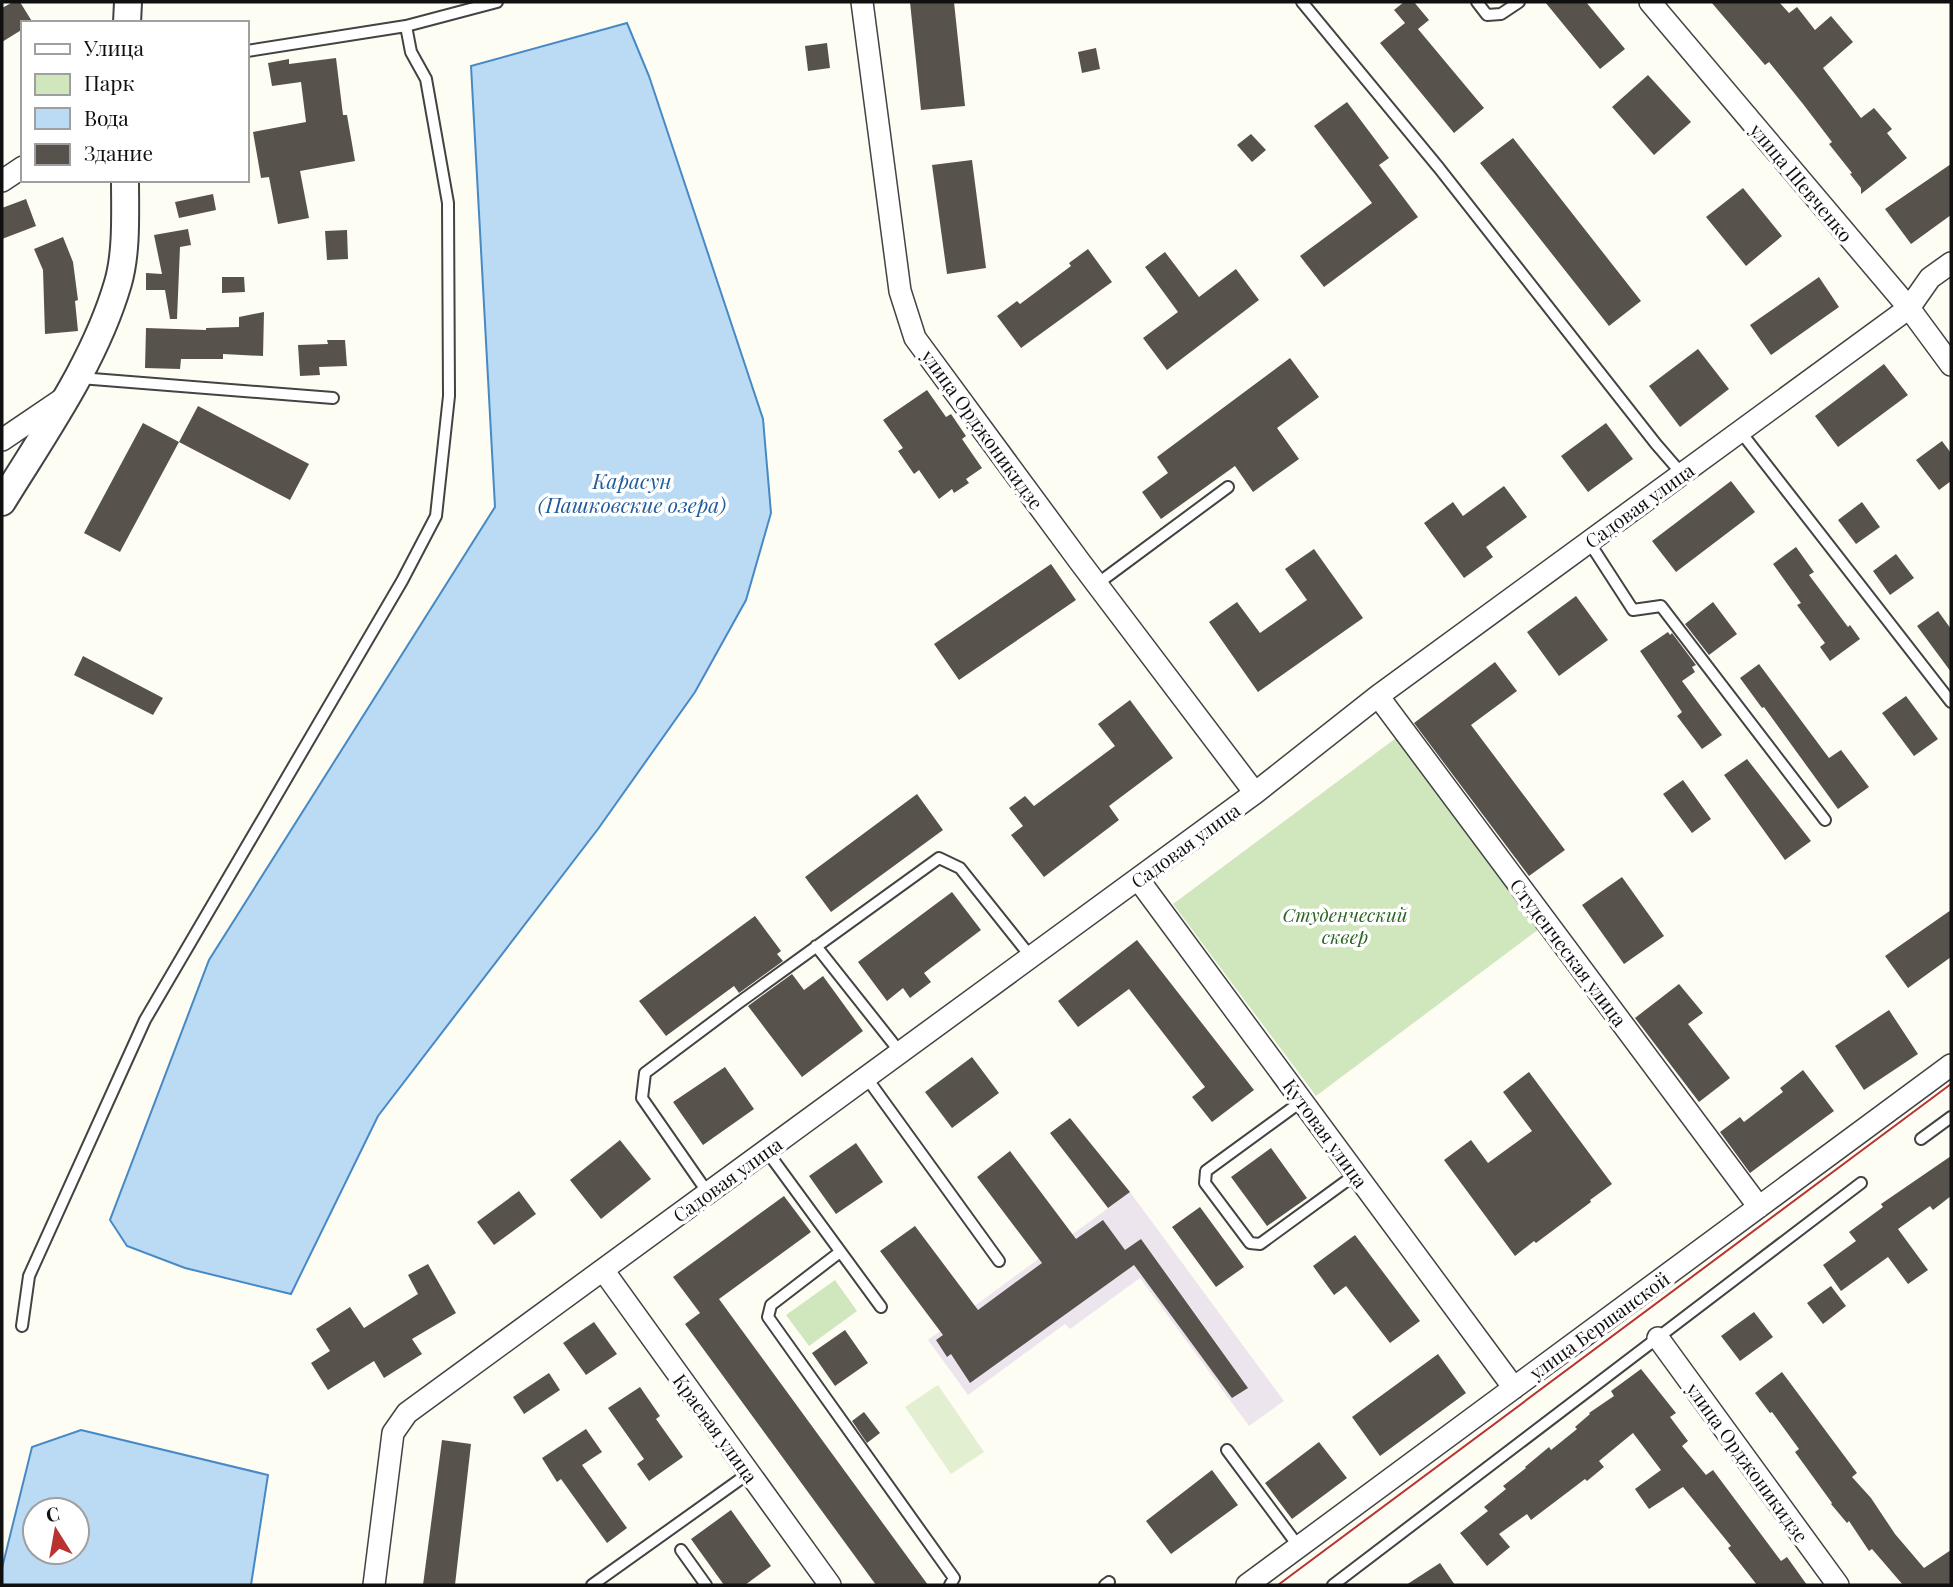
<svg xmlns="http://www.w3.org/2000/svg" width="1953" height="1587" viewBox="0 0 1953 1587" font-family="'Playfair Display',serif">
	<style>
		.industrial { fill: #ede5ee }
		.green { fill: #d0e7be }
		.pitch { fill: #e2efd0 }
		.water { fill: #bbdaf3; stroke: #4689c5; stroke-width: 2; fill-rule: evenodd }
		.building { fill: #58524d }
		.lines { fill: none; stroke-linecap: round; stroke-linejoin: round }
		.service-casing { stroke: #434343; stroke-width: 14 }
		.minor-casing { stroke: #434343; stroke-width: 24 }
		.tertiary-casing { stroke: #434343; stroke-width: 30 }
		.service { stroke: #fff; stroke-width: 10 }
		.minor { stroke: #fff; stroke-width: 21 }
		.tertiary { stroke: #fff; stroke-width: 26 }
		.tram { stroke: #b83430; stroke-width: 2 }
		.labels { text-anchor: middle; dominant-baseline: central; stroke-width: 7; stroke-linejoin: round; paint-order: stroke }
		.street-label { font-size: 19px; fill: #101010; stroke: #fff }
		.park-label { font-size: 19px; font-style: italic; fill: #2c6523; stroke: #fff }
		.water-label { font-size: 21px; font-style: italic; fill: #205c9b; stroke: #fff }
	</style>
	<rect width="100%" height="100%" fill="#fefdf4"/>
	<!-- industrial -->
	<path class="industrial" d="M1130,1192L1284,1401L1249,1426L1140,1278L1070,1329L1065,1324L968,1395L928,1340Z"/>
	<!-- green -->
	<path class="green" d="M1396,738L1539,929L1316,1096L1173,904Z
		M835,1280L857,1311L809,1346L786,1315Z"/>
	<!-- pitch -->
	<path class="pitch" d="M938,1385L984,1452L951,1474L905,1407Z"/>
	<!-- water -->
	<path class="water" d="M627,23L649,76L763,419L771,513L746,600L695,692L598,829L378,1116L291,1294L185,1268L127,1246L110,1220L209,960L495,507L471,66Z
		M81,1430L268,1475L251,1585H2V1568L32,1447ZM35,1510H77V1552H35Z"/>
	<!-- building -->
	<path class="building" d="M13,2H20L33,23H23V29L2,42V8Z
		M910,2H954L965,106L921,110Z
		M1404,2H1414L1429,20L1418,29L1484,108L1454,133L1380,43L1405,23L1394,10Z
		M1545,2H1586L1625,49L1600,69Z
		M1711,2H1779L1789,13L1797,7L1815,30L1831,16L1853,42L1823,68L1861,118L1874,108L1892,129L1887,133L1907,158L1861,194V188L1850,174L1852,173L1829,144L1832,142L1803,104L1769,62L1765,65Z
		M827,43L830,68L808,71L805,46Z
		M1096,48L1100,69L1082,73L1078,52Z
		M336,58L343,115H347L355,161L300,171L309,218L278,224L269,177L261,178L253,132L306,122L301,82L272,86L268,63L289,59V64Z
		M1648,75L1691,122L1654,155L1612,107Z
		M1347,102L1389,158L1379,165L1418,217L1324,287L1300,256L1372,203L1314,126Z
		M1251,134L1266,150L1252,162L1237,145Z
		M1513,138L1641,301L1609,326L1480,163Z
		M972,160L986,268L947,274L932,165Z
		M1951,164V215L1911,244L1885,209Z
		M1743,188L1782,236L1746,266L1706,217Z
		M213,194L216,210L179,218L175,202Z
		M26,199L36,226L2,239V208Z
		M188,229L191,245L180,247L177,319H170L165,290H146V273L162,274L154,235Z
		M347,230L348,259L327,260L325,231Z
		M63,237L73,262L78,300L75,301L78,331L45,334L43,270L34,249Z
		M1088,249L1112,282L1021,348L997,316L1017,301L1020,304L1071,266L1069,263Z
		M1165,252L1199,297L1236,269L1259,300L1167,370L1143,338L1178,312L1145,267Z
		M222,277H244L245,292L222,293Z
		M1819,277L1839,307L1771,355L1750,325Z
		M264,312L263,356L223,354V359H181L180,369L145,368L146,328L206,330V328L239,327V317Z
		M327,340H345L347,366L319,367L320,375L300,376L298,345L328,344Z
		M1698,349L1729,389L1680,427L1649,386Z
		M1290,358L1319,397L1277,428L1299,459L1253,492L1235,466L1161,519L1142,492L1168,473L1157,457Z
		M1884,364L1908,395L1838,447L1815,416Z
		M927,390L946,417L951,414L966,436L962,439L982,468L966,479L969,483L954,493L952,489L939,499L919,470L914,474L898,451L903,448L883,420Z
		M198,406L309,464L290,500L179,442Z
		M143,423L179,442L120,552L84,533Z
		M1606,423L1633,459L1588,492L1561,456Z
		M1942,441L1951,453V481L1939,490L1916,460Z
		M1731,481L1755,512L1676,572L1652,541Z
		M1504,486L1527,517L1486,547L1493,557L1464,578L1424,523L1453,502L1463,516Z
		M1862,502L1880,527L1856,544L1838,520Z
		M1796,547L1814,572L1809,575L1848,627L1850,625L1860,639L1830,661L1820,647L1825,643L1797,605L1801,603L1773,564Z
		M1314,549L1363,618L1258,692L1209,622L1237,602L1260,633L1307,600L1285,569Z
		M1896,554L1914,578L1890,595L1873,571Z
		M1051,564L1076,600L959,680L934,644Z
		M1576,596L1608,640L1559,676L1527,632Z
		M1713,602L1737,634L1709,655L1685,624Z
		M1938,611L1951,629V672L1917,626Z
		M1668,632L1670,635L1672,633L1696,665L1692,667L1695,672L1682,681L1722,735L1702,749L1677,716L1682,712L1640,651Z
		M83,656L163,698L153,715L74,675Z
		M1495,662L1517,691L1471,725L1565,850L1529,876L1414,723Z
		M1759,664L1829,758L1841,750L1869,787L1838,809L1764,707L1762,708L1740,678Z
		M1906,696L1938,739L1914,756L1882,713Z
		M1130,700L1173,758L1109,806L1119,820L1044,877L1011,835L1023,826L1009,808L1025,796L1034,806L1115,746L1098,724Z
		M1747,759L1811,841L1785,860L1724,775Z
		M1683,780L1711,819L1692,833L1663,794Z
		M917,794L943,830L831,912L805,877Z
		M1622,877L1664,936L1624,964L1582,905Z
		M952,892L981,930L924,973L931,982L910,998L903,988L887,1001L858,962Z
		M1951,910V957L1908,988L1885,956Z
		M755,916L781,951L777,954L783,961L739,993L734,986L666,1036L639,1001Z
		M1137,940L1254,1090L1212,1122L1192,1097L1205,1087L1129,989L1078,1027L1058,1001Z
		M792,974L804,990L823,976L863,1031L802,1077L748,1006Z
		M1679,984L1703,1013L1688,1024L1730,1078L1699,1102L1635,1018Z
		M1889,1010L1918,1054L1864,1090L1835,1046Z
		M972,1057L999,1093L952,1128L925,1092Z
		M725,1067L754,1109L703,1145L673,1102Z
		M1803,1070L1834,1111L1750,1173L1720,1132L1740,1117L1744,1122L1783,1092L1780,1088Z
		M1529,1072L1612,1184L1590,1200L1591,1202L1536,1243L1534,1241L1515,1256L1444,1160L1471,1140L1488,1163L1532,1131L1503,1092Z
		M1070,1118L1130,1192L1108,1208L1050,1133Z
		M620,1140L651,1179L601,1219L570,1180Z
		M856,1143L883,1182L836,1214L809,1176Z
		M1271,1148L1307,1198L1267,1226L1231,1177Z
		M1010,1151L1076,1239L1103,1220L1125,1250L1141,1239L1248,1388L1232,1398L1134,1265L970,1383L951,1354L947,1357L936,1340L943,1335L880,1251L915,1226L978,1310L1042,1263L977,1177Z
		M1951,1156V1196L1933,1210L1930,1206L1898,1229L1928,1270L1908,1284L1888,1257L1841,1291L1823,1265L1856,1241L1849,1232L1883,1207L1881,1204Z
		M519,1191L536,1214L494,1245L477,1222Z
		M784,1196L811,1232L719,1299L928,1585H876L685,1324L700,1313L673,1277Z
		M1200,1207L1244,1267L1216,1287L1172,1227Z
		M1355,1235L1420,1321L1390,1343L1346,1286L1334,1295L1313,1266Z
		M428,1264L456,1313L412,1339L422,1354L384,1378L374,1361L328,1390L311,1363L330,1351L316,1329L350,1307L364,1328L418,1294L408,1275Z
		M1831,1286L1846,1306L1823,1324L1807,1303Z
		M1754,1312L1773,1337L1740,1361L1721,1336Z
		M594,1322L617,1354L586,1375L563,1343Z
		M845,1330L868,1363L835,1386L812,1353Z
		M1438,1354L1466,1393L1380,1456L1352,1417Z
		M1641,1369L1676,1413L1670,1417L1688,1441L1682,1446L1706,1475L1713,1470L1781,1561L1787,1557L1807,1585H1757L1728,1548L1731,1546L1683,1487L1649,1509L1635,1489L1661,1470L1633,1433L1599,1461L1604,1467L1587,1481L1585,1479L1531,1520L1527,1514L1499,1534L1510,1547L1487,1566L1460,1533L1488,1511L1484,1507L1506,1489L1503,1486L1526,1468L1525,1467L1549,1447L1551,1450L1577,1429L1575,1427L1590,1414L1589,1413L1614,1396L1611,1391Z
		M1782,1372L1857,1473L1852,1477L1871,1498L1895,1534L1924,1568L1951,1550V1585H1903L1872,1549L1869,1551L1849,1521L1847,1523L1831,1504L1832,1503L1795,1452L1799,1449L1772,1412L1770,1413L1755,1393Z
		M549,1373L560,1390L524,1414L513,1397Z
		M640,1387L660,1416L656,1419L683,1457L649,1481L637,1464L644,1459L608,1408Z
		M864,1412L880,1433L867,1443L852,1421Z
		M586,1429L602,1452L582,1465L627,1528L607,1543L561,1479L557,1482L542,1458Z
		M442,1440L471,1444L455,1585H423Z
		M1319,1442L1347,1478L1292,1519L1265,1483Z
		M1212,1470L1238,1505L1171,1554L1146,1521Z
		M731,1510L771,1566L745,1585H724L691,1539Z
		M1440,1563L1455,1585H1406Z"/>
	<g class="lines">
		<defs>
			<path id="service" d="M1302,2L1439,168L1656,444L1682,474
				M1477,2L1487,15L1501,14L1519,2
				M247,51L406,26L497,2
				M80,378L333,398
				M1740,431L1951,702
				M1589,542L1633,610L1661,606L1825,820
				M1097,584L1228,487
				M816,946L900,1052
				M866,1077L999,1261
				M1302,1101L1206,1171L1205,1183L1250,1243L1260,1244L1356,1174
				M1921,1139L1951,1117
				M766,1150L881,1307
				M708,1193L642,1098L645,1073L737,1004L939,858L960,868L1031,957
				M840,1252L771,1305L768,1317L954,1578L950,1585
				M22,1326L29,1276L145,1020L402,581L436,516L449,396L448,203L426,79L411,52L406,26
				M1227,1450L1299,1547
				M681,1550L706,1585
				M592,1585L749,1473
				M1105,1585L1109,1582
				M1333,1585L1861,1183"/>
			<path id="minor" d="M862,2L900,291L915,338L1080,562L1255,793
				M1650,2L1909,308L1951,365
				M2,181L23,167
				M2,440L64,398
				M1378,696L1759,1207
				M1138,879L1514,1388
				M603,1270L830,1585
				M1658,1338L1838,1585
				M374,1585L393,1433L407,1413L1255,793L1378,696L1909,308L1930,278L1951,263
				M1247,1585L1951,1065"/>
			<path id="tertiary" d="M127,23L128,2
				M2,502C45,432 95,362 118,283C127,252 125,212 125,180"/>
		</defs>
		<!-- service casing -->
		<use href="#service" class="service-casing"/>
		<!-- minor casing -->
		<use href="#minor" class="minor-casing"/>
		<!-- tertiary casing -->
		<use href="#tertiary" class="tertiary-casing"/>
		<!-- service -->
		<use href="#service" class="service"/>
		<!-- minor -->
		<use href="#minor" class="minor"/>
		<!-- tertiary -->
		<use href="#tertiary" class="tertiary"/>
		<!-- tram -->
		<path class="tram" d="M1278,1585L1951,1084"/>
	</g>
	<g class="labels">
		<!-- street labels -->
		<g class="street-label">
			<text transform="translate(1802 182) rotate(50)">улица Шевченко</text>
			<text transform="translate(983 429) rotate(54)">улица Орджоникидзе</text>
			<text transform="translate(1639 505) rotate(-36)">Садовая улица</text>
			<text transform="translate(1185 845) rotate(-36)">Садовая улица</text>
			<text transform="translate(1569 952) rotate(53)">Студенческая улица</text>
			<text transform="translate(1326 1133) rotate(54)">Кутовая улица</text>
			<text transform="translate(727 1179) rotate(-36)">Садовая улица</text>
			<text transform="translate(1599 1325) rotate(-36)">улица Бершанской</text>
			<text transform="translate(716 1428) rotate(54)">Краевая улица</text>
			<text transform="translate(1748 1462) rotate(54)">улица Орджоникидзе</text>
		</g>
		<!-- park labels -->
		<g class="park-label">
			<text x="1345" y="914">Студенческий<tspan x="1345" dy="22">сквер</tspan></text>
		</g>
		<!-- water labels -->
		<g class="water-label">
			<text x="632" y="480">Карасун<tspan x="632" dy="24">(Пашковские озера)</tspan></text>
		</g>
	</g>
	<!-- border -->
	<rect width="1953" height="1587" fill="none" stroke="#101010" stroke-width="7"/>
	<!-- legend -->
	<rect x="21" y="21" width="228" height="161" fill="#ffffff" stroke="#9f9f9f" stroke-width="2"/>
	<rect x="35" y="44" width="35" height="10" fill="#ffffff" stroke="#9f9f9f" stroke-width="2"/>
	<text x="84" y="56" font-size="21" fill="#101010">Улица</text>
	<rect x="35" y="74" width="35" height="21" fill="#d0e7be" stroke="#9f9f9f" stroke-width="2"/>
	<text x="84" y="91" font-size="21" fill="#101010">Парк</text>
	<rect x="35" y="108" width="35" height="21" fill="#bbdaf3" stroke="#9f9f9f" stroke-width="2"/>
	<text x="84" y="126" font-size="21" fill="#101010">Вода</text>
	<rect x="35" y="144" width="35" height="21" fill="#58524d" stroke="#9f9f9f" stroke-width="2"/>
	<text x="84" y="161" font-size="21" fill="#101010">Здание</text>
	<!-- north arrow -->
	<g transform="translate(56 1531) rotate(349)"><circle r="33" fill="#ffffff" stroke="#9f9f9f" stroke-width="2"/>
	<path d="M0-5L12 26L0 18L-12 26Z" fill="#b83430"/>
	<text y="-10" font-size="19" font-weight="bold" text-anchor="middle" fill="#101010">С</text>
	</g>
</svg>
